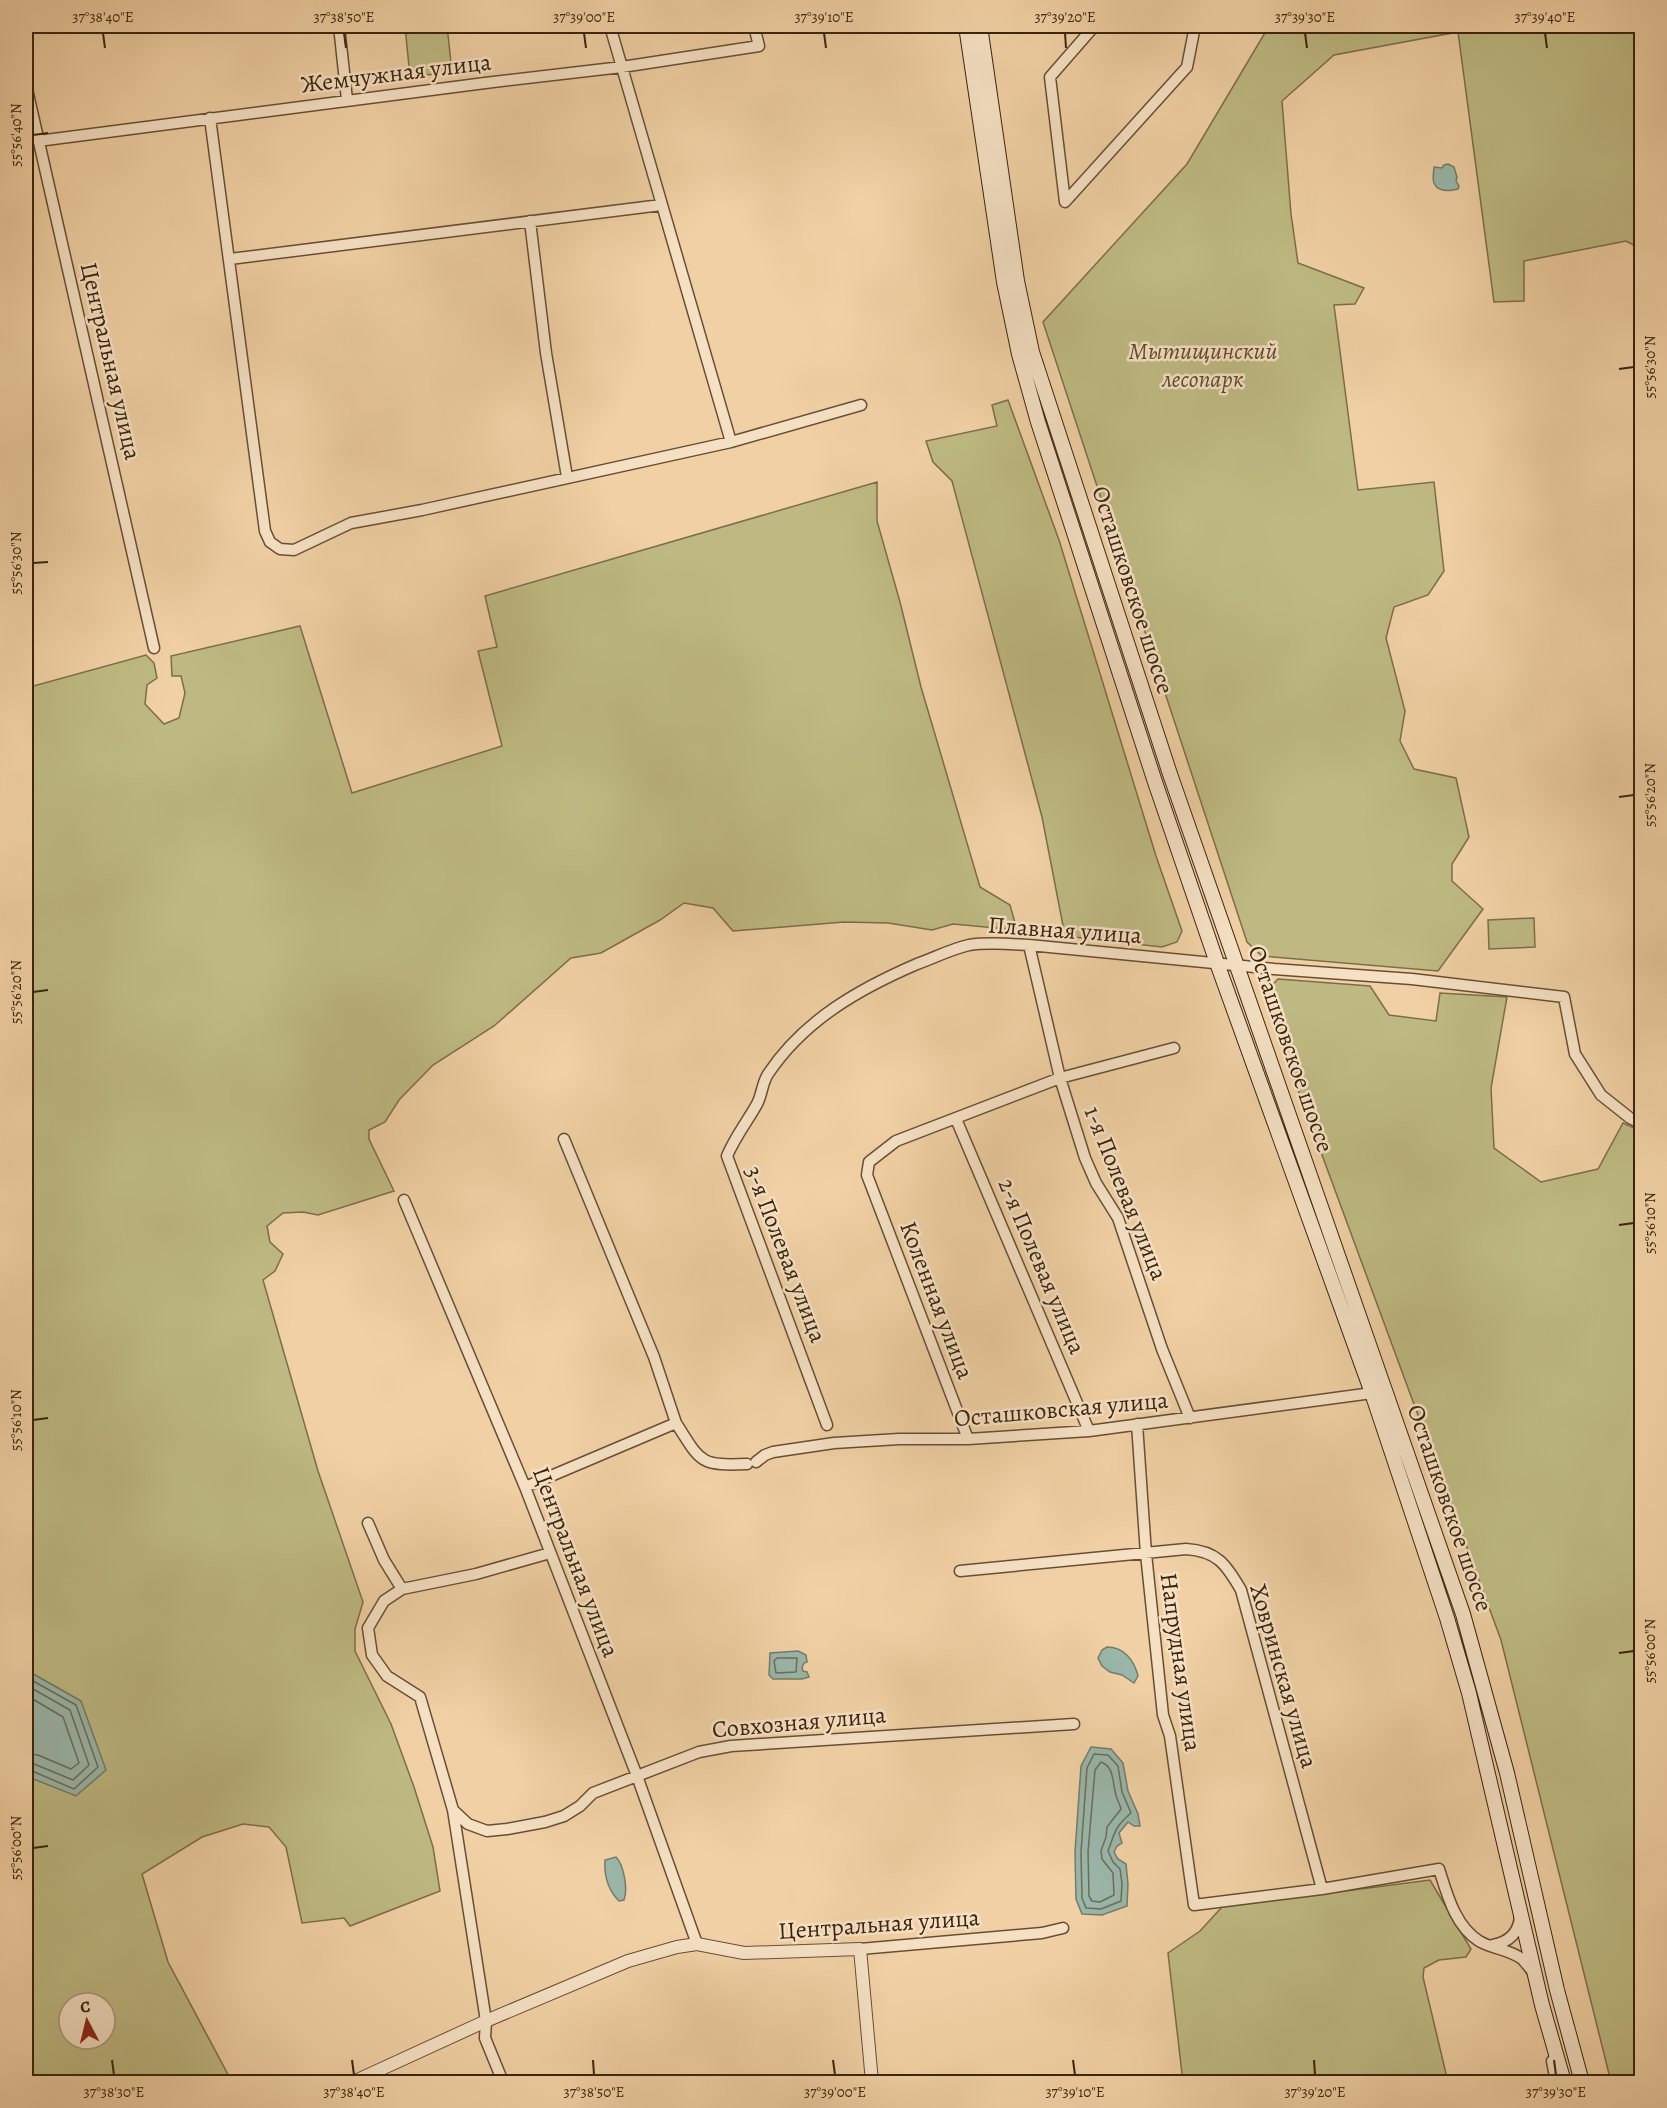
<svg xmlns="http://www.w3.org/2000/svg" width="1667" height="2108" viewBox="0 0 1667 2108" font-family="Alegreya,serif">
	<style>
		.green { fill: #beb982; stroke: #7c6e48; stroke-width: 1.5; fill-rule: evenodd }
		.water { fill: #9ab6a9; stroke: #747c6b; stroke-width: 1.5 }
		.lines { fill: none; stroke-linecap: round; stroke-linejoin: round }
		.shore { stroke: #6a6d5b; stroke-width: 1.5 }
		.minor-casing { stroke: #684f33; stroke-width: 13 }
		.tertiary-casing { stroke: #684f33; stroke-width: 14 }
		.secondary-casing { stroke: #3b240d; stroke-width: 16 }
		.minor { stroke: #f5e0c4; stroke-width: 10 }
		.tertiary { stroke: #f5e0c4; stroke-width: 12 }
		.secondary { stroke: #f5e0c4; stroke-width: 14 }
		.ticks { fill: none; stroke: #3b240d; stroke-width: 2 }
		.labels { text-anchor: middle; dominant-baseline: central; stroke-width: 5; stroke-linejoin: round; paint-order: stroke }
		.street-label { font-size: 24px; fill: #3b240d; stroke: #f5e0c4 }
		.park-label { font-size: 24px; font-style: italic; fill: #5c492a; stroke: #f5e0c4 }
		.neatline { fill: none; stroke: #3b240d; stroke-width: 2 }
		.ticks-label { font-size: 15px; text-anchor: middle; fill: #3b240d }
	</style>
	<rect width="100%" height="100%" fill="#f0d0a4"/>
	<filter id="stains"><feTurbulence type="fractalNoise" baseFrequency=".00333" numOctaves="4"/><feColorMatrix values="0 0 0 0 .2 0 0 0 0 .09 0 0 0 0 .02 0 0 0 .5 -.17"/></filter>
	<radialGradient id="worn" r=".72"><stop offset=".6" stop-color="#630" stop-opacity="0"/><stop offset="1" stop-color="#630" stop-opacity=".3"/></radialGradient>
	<!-- green -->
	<path class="green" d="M405,26H447L452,72L410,77Z
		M1269,26H1641V249L1626,241L1524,261V301L1494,302L1458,32L1334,55L1282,101L1291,214L1298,263L1364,288L1355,304L1334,305L1358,490L1434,482L1444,571L1428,595L1394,607L1386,638L1405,711L1400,741L1414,769L1456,778L1469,837L1452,864V881L1483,909L1438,971L1262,956L1247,942L1043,322L1187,164Z
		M1008,400L1059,540L1156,856L1182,931L1177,942L1162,947L1065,936L1042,817L952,481L933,462L926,441L997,426L992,405Z
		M877,482V521L900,602L921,687L980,887L1010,905L1017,930L953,924L932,930L888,923L844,922L733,931L713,908L684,903L660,920L601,953L571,958L494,1026L433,1065L399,1100L385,1122L369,1130V1139L394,1191L318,1215L303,1212L283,1213L267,1226L270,1242L283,1254L275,1271L263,1280L318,1471L363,1602L355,1629V1651L391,1724L414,1787L433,1847L440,1891L350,1926L344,1918L302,1923L286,1847L269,1827L243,1824L202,1837L142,1874L168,1962L232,2082H26V1776H29L81,1701L26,1670V688L146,655L154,663L157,678L147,685L145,704L164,724L179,718L185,693L181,676H172L171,656L300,626L352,793L502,746L478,651L497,647L485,596ZM69,2003H105V2039H69Z
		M1534,918L1535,947L1489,949L1488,920Z
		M1278,979L1370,986L1389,1015L1436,1021L1440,993L1507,997L1491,1088L1494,1148L1541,1182L1598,1169L1623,1123L1641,1131V2082H1611L1501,1640L1263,995Z
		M1430,1880L1471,1949L1466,1957L1439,1960L1424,1968L1423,1977L1448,2082H1183L1168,1953L1200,1931L1222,1907Z"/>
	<!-- water -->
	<path class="water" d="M1448,164L1454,167L1457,177L1456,181L1459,186L1458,189C1450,191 1438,193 1434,183C1432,179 1434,171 1434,167L1442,168L1444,165Z
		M1107,1647C1124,1647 1134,1660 1138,1676L1134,1683L1122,1675L1110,1672L1102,1666L1098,1658L1102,1650Z
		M798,1651L806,1655L807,1662L804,1663L802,1668L803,1671L807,1672L809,1677L802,1679H773L769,1675L770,1653Z
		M26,1670L81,1701L106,1770L76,1796L26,1776Z
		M1091,1747L1111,1749L1123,1763L1128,1791L1138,1814L1140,1826H1134L1128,1822L1119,1833L1122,1843L1117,1846L1114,1852L1118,1859L1126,1864L1128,1884L1127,1906L1102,1915L1082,1914L1076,1899L1075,1852L1081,1766Z
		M616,1857C624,1865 628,1890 624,1900L619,1901C608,1890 604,1875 605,1860Z"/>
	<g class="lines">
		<!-- shore -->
		<path class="shore" d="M777,1658H797L796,1672L776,1673L774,1661Z
			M26,1677L76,1705L98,1767L74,1789L32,1771L26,1770
			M26,1685L70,1710L89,1765L73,1780L34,1764L26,1763
			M26,1695L63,1717L79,1763L71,1769L38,1755L26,1754
			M1094,1754L1108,1755L1118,1766L1122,1792L1131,1813C1114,1828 1116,1830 1108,1851L1113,1862L1120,1869L1122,1884L1121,1901L1101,1909L1086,1908L1082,1898L1081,1852L1087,1768Z
			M1101,1762C1115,1767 1112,1783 1116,1795C1117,1800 1120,1804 1121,1809L1107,1827L1106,1837L1101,1851L1102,1859L1113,1873L1114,1895L1100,1902L1092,1901L1089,1896L1088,1852L1095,1770Z"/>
		<defs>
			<path id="minor" d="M339,26L347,100
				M610,26L731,442
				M1091,26V30L1050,77L1065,202L1187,67L1195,26
				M26,85L154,648
				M210,118L265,531L270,542L280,549L294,550L351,523L422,510L731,442L861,405
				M38,141L485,83L622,67L759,46L754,26
				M530,221L546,353L567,477
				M230,259L661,205
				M1029,945L1060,1078L1085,1158L1096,1183L1118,1218L1162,1349L1190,1418
				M956,1119L1089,1431
				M564,1139L654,1357L676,1423
				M404,1200L525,1487L637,1776L697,1944
				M1137,1424L1146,1554L1163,1715L1170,1736L1194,1905L1322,1889L1439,1869C1447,1894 1455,1926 1479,1941C1492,1949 1509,1949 1522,1959C1526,1963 1530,1969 1534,1973
				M827,1425L727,1156C735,1137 747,1122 757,1104C762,1095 762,1083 768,1074C804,1020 859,989 917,964C934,958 951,949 969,945C989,942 1009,944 1029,945L1274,969L1412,979L1564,997L1575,1054L1601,1095L1630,1118L1642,1124
				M968,1439L867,1175L869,1162L896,1141L1060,1078L1174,1048
				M756,1462L765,1455L773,1452L834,1443L899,1439H968L1089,1431L1372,1393
				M525,1487L676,1423C701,1462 699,1466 747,1464
				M368,1523L384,1560L402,1589L476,1574L550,1553
				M960,1571L1186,1549C1217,1551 1226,1564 1241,1590L1322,1889
				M402,1589L384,1601L368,1628L372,1655L387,1676L420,1697L453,1810L468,1824L487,1831L507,1829L545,1822L564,1816L580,1806L593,1793L699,1752L731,1746L1074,1724
				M453,1810L486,2021L485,2038L503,2082
				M1493,1945C1509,1942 1519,1933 1520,1916
				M860,1949L1042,1933L1063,1928
				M1552,2061L1556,2082"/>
			<path id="tertiary" d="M353,2082L486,2021L628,1961L677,1947L697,1944L744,1953L860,1949L872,2082"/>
			<path id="secondary" d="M966,26L1004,282L1019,354L1038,422L1155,782L1217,963L1372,1393L1447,1618L1469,1693L1542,2005L1564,2082
				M980,26L1017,281L1032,352L1170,774L1463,1614L1507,1773L1557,1990L1582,2082"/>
		</defs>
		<!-- minor casing -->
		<use href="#minor" class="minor-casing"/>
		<!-- tertiary casing -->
		<use href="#tertiary" class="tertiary-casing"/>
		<!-- secondary casing -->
		<use href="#secondary" class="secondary-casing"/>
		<!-- minor -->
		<use href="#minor" class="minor"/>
		<!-- tertiary -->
		<use href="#tertiary" class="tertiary"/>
		<!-- secondary -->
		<use href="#secondary" class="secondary"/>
	</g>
	<!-- ticks -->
	<path class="ticks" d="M103,33L105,48M344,33L346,48M584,33L586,48M824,33L826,48M1065,33L1066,48M1305,33L1307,48M1545,33L1547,48M33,135L48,133M1619,369L1634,367M33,563L48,562M1619,797L1634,795M33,992L48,990M1619,1225L1634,1223M33,1420L48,1418M1619,1653L1634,1651M33,1848L48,1846M112,2060L114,2075M352,2060L354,2075M593,2060L594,2075M833,2060L835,2075M1073,2060L1075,2075M1314,2060L1315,2075M1554,2060L1556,2075"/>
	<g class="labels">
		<!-- street labels -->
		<g class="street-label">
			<text transform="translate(396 73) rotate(-7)">Жемчужная улица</text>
			<text transform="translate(111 361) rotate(77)">Центральная улица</text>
			<text transform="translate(1133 590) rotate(72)">Осташковское шоссе</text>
			<text transform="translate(1065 930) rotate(4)">Плавная улица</text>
			<text transform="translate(1291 1049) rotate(71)">Осташковское шоссе</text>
			<text transform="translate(1126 1193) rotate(68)">1-я Полевая улица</text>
			<text transform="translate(786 1254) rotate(69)">3-я Полевая улица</text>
			<text transform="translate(1042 1266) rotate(67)">2-я Полевая улица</text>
			<text transform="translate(937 1300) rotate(69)">Коленная улица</text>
			<text transform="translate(1061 1409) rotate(-5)">Осташковская улица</text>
			<text transform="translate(1450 1508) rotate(71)">Осташковское шоссе</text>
			<text transform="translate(576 1562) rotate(69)">Центральная улица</text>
			<text transform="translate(1181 1662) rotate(82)">Напрудная улица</text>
			<text transform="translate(1284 1676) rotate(74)">Ховринская улица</text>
			<text transform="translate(799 1722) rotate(-5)">Совхозная улица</text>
			<text transform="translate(879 1924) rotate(-4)">Центральная улица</text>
		</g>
		<!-- park labels -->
		<g class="park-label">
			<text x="1203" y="351">Мытищинский<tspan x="1203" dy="28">лесопарк</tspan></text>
		</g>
	</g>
	<!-- margin -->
	<rect width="1667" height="2108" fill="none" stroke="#f0d0a4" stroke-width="66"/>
	<!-- north arrow -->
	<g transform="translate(87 2021) rotate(353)"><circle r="28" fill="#f5e0c4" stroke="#ab957b" stroke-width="1.5"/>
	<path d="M0-4.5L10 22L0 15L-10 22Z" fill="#8f2418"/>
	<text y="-9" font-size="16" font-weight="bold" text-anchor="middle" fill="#3b240d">С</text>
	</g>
	<rect x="33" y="33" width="1601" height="2042" class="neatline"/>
	<g class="ticks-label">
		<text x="103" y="22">37°38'40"E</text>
		<text x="344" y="22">37°38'50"E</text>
		<text x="584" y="22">37°39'00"E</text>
		<text x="824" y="22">37°39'10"E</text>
		<text x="1065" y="22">37°39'20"E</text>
		<text x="1305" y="22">37°39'30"E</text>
		<text x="1545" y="22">37°39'40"E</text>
		<text transform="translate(16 135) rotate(-90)" y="5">55°56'40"N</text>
		<text transform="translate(1650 367) rotate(-90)" y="5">55°56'30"N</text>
		<text transform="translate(16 563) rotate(-90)" y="5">55°56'30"N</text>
		<text transform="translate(1650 795) rotate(-90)" y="5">55°56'20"N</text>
		<text transform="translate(16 992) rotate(-90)" y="5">55°56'20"N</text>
		<text transform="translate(1650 1223) rotate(-90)" y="5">55°56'10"N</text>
		<text transform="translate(16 1420) rotate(-90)" y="5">55°56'10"N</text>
		<text transform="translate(1650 1651) rotate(-90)" y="5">55°56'00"N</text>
		<text transform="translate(16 1848) rotate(-90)" y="5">55°56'00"N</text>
		<text x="114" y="2097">37°38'30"E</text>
		<text x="354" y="2097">37°38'40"E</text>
		<text x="594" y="2097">37°38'50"E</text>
		<text x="835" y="2097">37°39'00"E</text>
		<text x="1075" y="2097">37°39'10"E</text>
		<text x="1315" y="2097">37°39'20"E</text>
		<text x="1556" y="2097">37°39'30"E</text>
	</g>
	<rect width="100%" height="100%" filter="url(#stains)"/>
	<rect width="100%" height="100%" fill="url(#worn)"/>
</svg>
